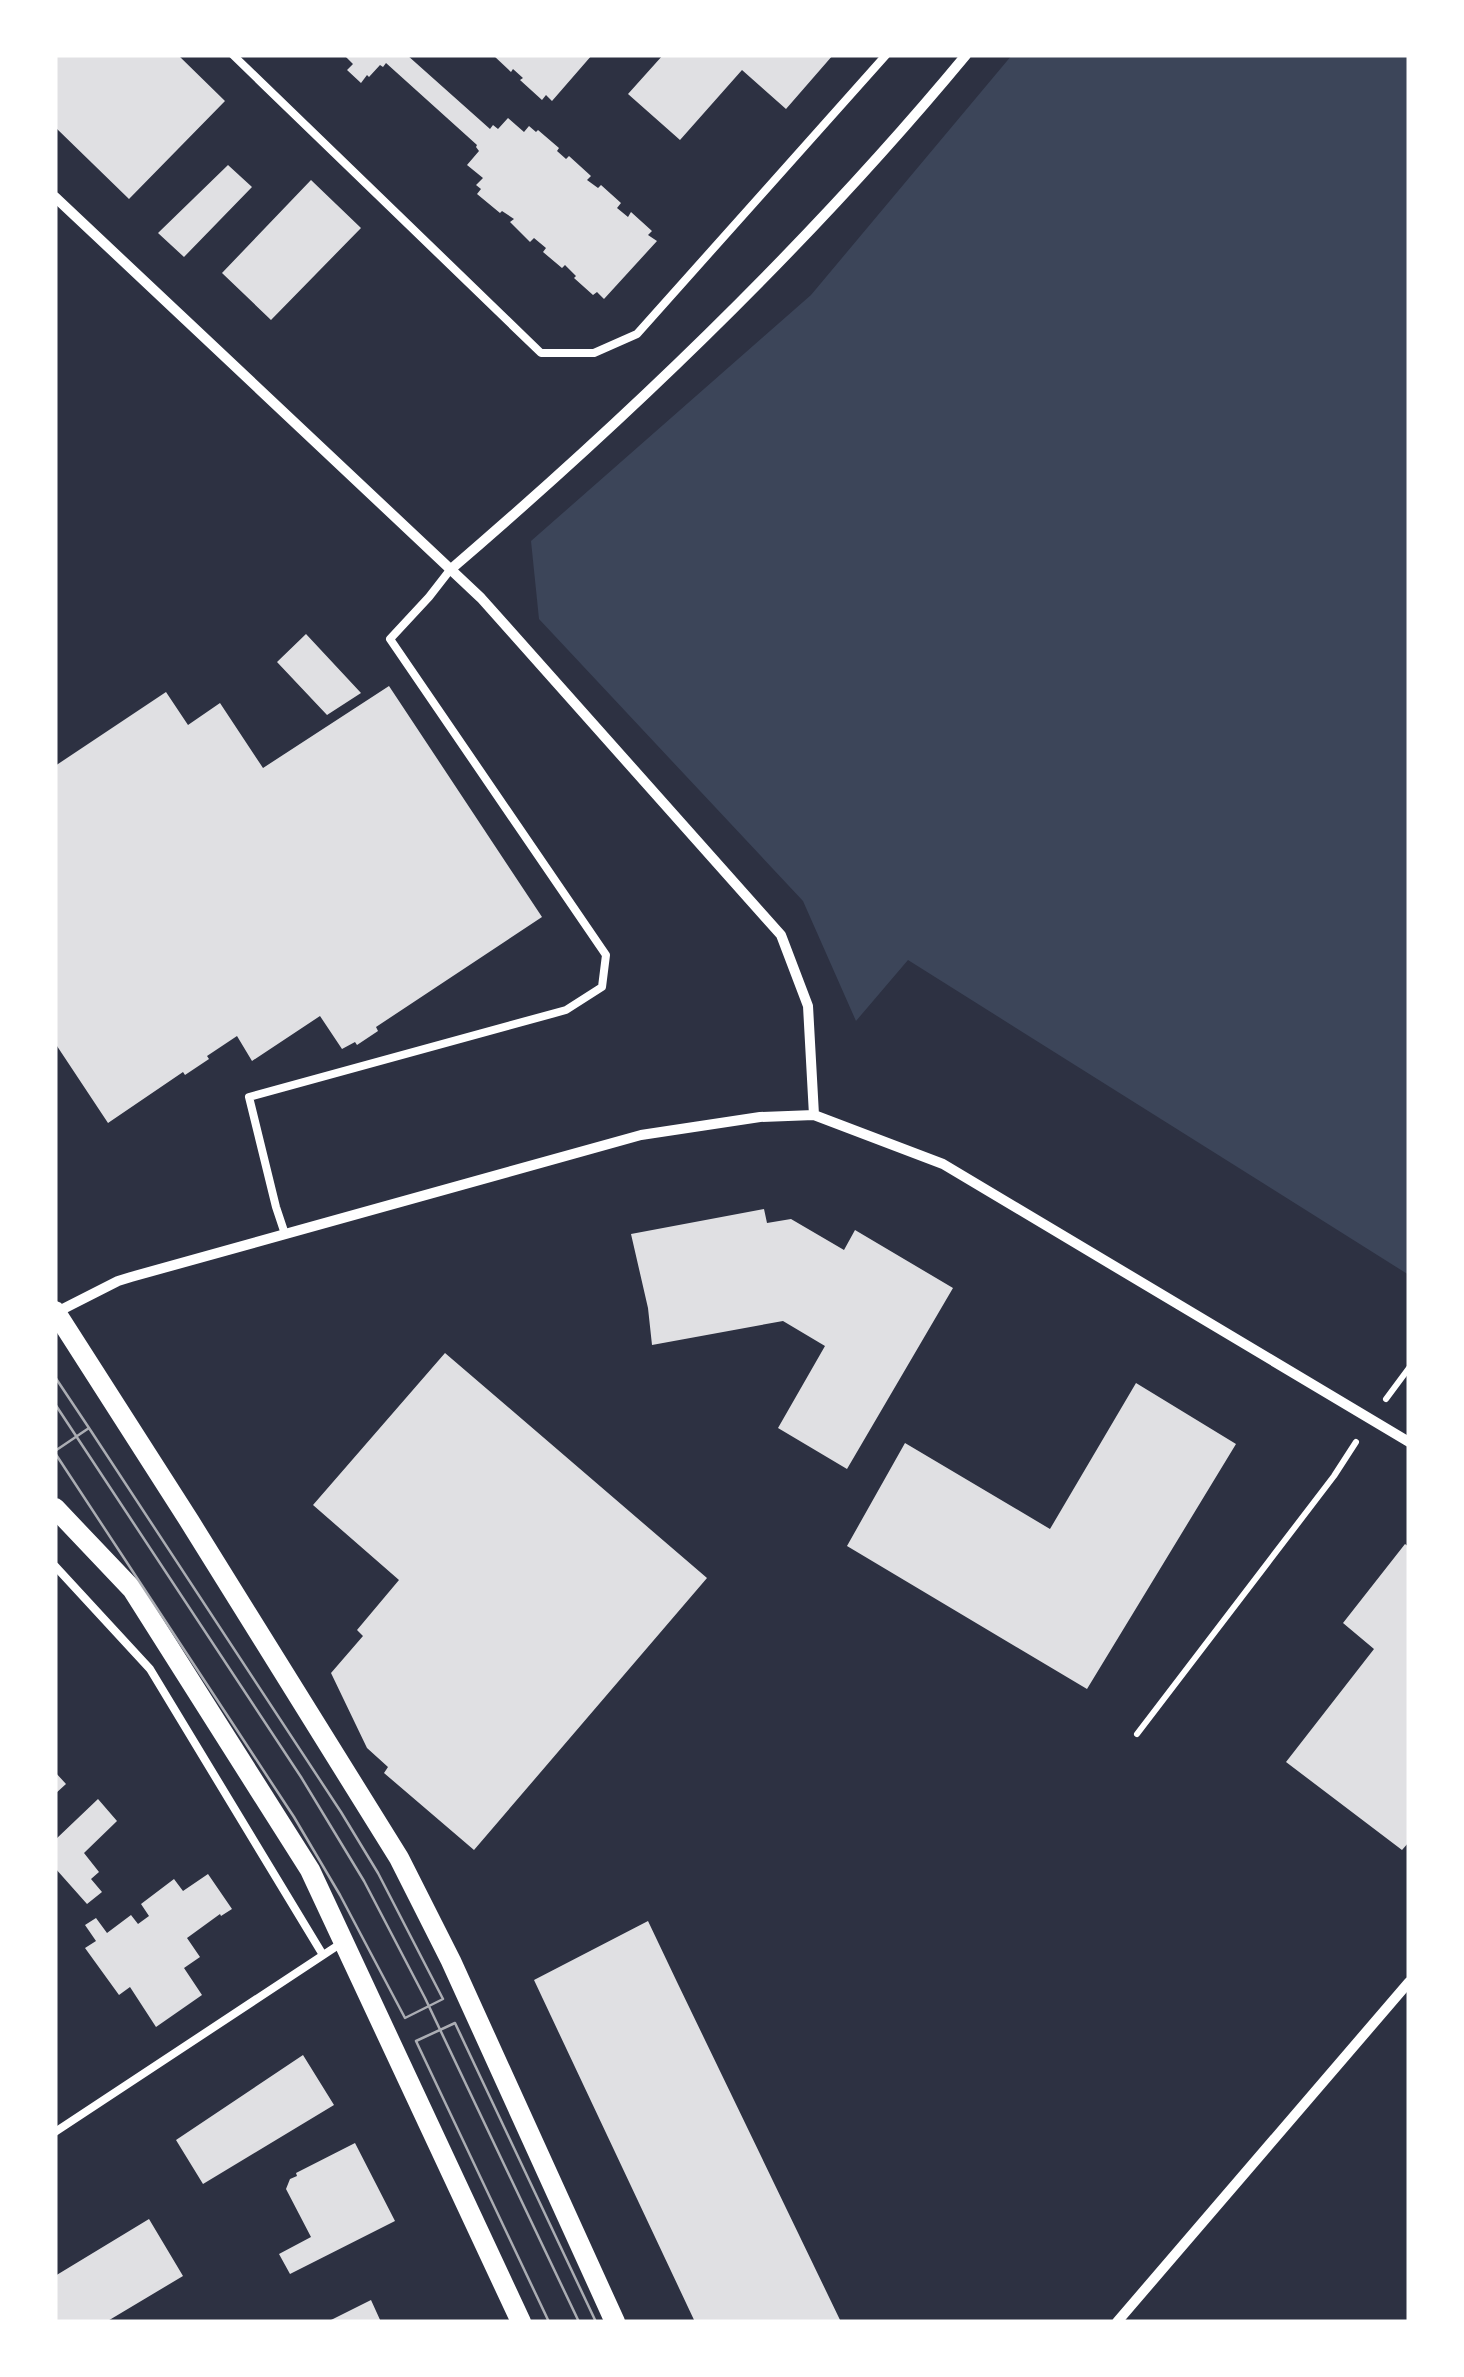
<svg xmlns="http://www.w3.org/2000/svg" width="1464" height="2377" viewBox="0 0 1464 2377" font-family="'Playfair Display',serif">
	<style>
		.green { fill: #3c4559 }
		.building { fill: #e0e0e3 }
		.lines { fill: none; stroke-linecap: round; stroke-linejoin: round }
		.path { stroke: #fff; stroke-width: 6 }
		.service { stroke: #fff; stroke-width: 8 }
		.minor { stroke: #fff; stroke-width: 10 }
		.secondary { stroke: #fff; stroke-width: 20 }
		.tram { stroke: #abadb3; stroke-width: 2.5 }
	</style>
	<rect width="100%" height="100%" fill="#2d3142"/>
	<!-- green -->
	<path class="green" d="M1012,55H1409V1275L908,960L856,1021L803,901L539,619L531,541L811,295Z"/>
	<!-- building -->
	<path class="building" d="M55,55H178L225,101L129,199L55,127Z
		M344,55H407L490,129L493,125L498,129L508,118L524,132L529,126L536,132L538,130L559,148L557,151L566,159L569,156L591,176L587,180L598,188L601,185L621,203L617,208L628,217L631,212L652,231L648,235L657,241L604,299L597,292L593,295L574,278L576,276L565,265L562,268L543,252L546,248L534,238L530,242L510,222L514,219L502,211L500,213L477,194L481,189L476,185L483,178L467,165L479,151L476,147L477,145L386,63L383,67L380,65L369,77L367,75L361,83L347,70L353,64Z
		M493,55H592L552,101L546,95L542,100L520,80L523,78L513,69L511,72Z
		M663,55H833L786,109L742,70L680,140L628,94Z
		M228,165L252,187L184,257L158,233Z
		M311,180L361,228L271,320L222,273Z
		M306,634L361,693L327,715L277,662Z
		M389,686L542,917L376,1027L378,1031L357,1045L355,1042L342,1049L320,1016L252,1061L237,1036L207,1056L209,1059L185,1075L183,1072L108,1123L55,1043V766L166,692L188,725L220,703L263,768Z
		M764,1209L767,1223L791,1219L844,1250L855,1230L953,1288L847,1469L778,1428L825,1346L783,1321L652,1345L648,1308L631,1234Z
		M445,1353L707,1578L474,1850L384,1773L388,1767L367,1748L331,1673L363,1636L357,1630L399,1580L313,1505Z
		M1136,1383L1236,1444L1087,1689L847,1546L905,1443L1050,1529Z
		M1405,1544L1409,1547V1842L1402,1850L1286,1762L1374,1649L1343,1623Z
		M55,1772L66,1784L55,1794Z
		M98,1799L117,1821L84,1853L99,1872L91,1879L102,1892L87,1904L55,1868V1840Z
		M208,1874L232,1909L221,1916L220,1914L187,1938L200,1957L184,1968L202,1995L156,2027L130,1987L119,1995L85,1948L96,1941L85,1925L96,1918L107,1933L131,1915L138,1924L149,1916L141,1904L174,1879L183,1891Z
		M648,1921L677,1982L841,2322H695L534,1980Z
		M303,2055L334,2105L203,2184L176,2140Z
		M355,2143L395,2221L290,2274L279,2254L311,2237L286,2189L290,2179L297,2176L296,2173Z
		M149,2219L183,2276L106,2322H55V2276Z
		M371,2300L381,2322H327Z"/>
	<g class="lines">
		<!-- path -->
		<path class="path" d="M1386,1399L1409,1368
			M1137,1734L1334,1476L1356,1442"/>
		<!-- service -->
		<path class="service" d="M233,55L541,353H594L637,334L886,55
			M285,1234L276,1207L249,1097L566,1010L602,987L606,955L390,639L429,597L450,570
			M55,1566L150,1669L323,1955
			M55,2132L340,1944"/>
		<!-- minor -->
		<path class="minor" d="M55,197L481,598L781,935L808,1006L814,1115
			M450,570C634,412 811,242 966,55
			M55,1313L118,1281L131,1277L641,1135L760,1117L814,1115L943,1164L1409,1442
			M1117,2322L1409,1982"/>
		<!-- secondary -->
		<path class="secondary" d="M55,1311L190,1522L399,1858L451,1961L615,2322
			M55,1508L132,1589L310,1870L521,2322"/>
		<!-- tram -->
		<path class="tram" d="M55,1377L89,1428L80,1434
			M55,1404L301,1777L364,1881L425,1998L579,2322
			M55,1451L89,1428L341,1812L378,1873L443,1999L405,2018L340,1895L294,1817L55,1453
			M549,2322L416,2041L455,2023L596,2322"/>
	</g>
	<!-- border -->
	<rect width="1464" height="2377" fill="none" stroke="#ffffff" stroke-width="115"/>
</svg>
